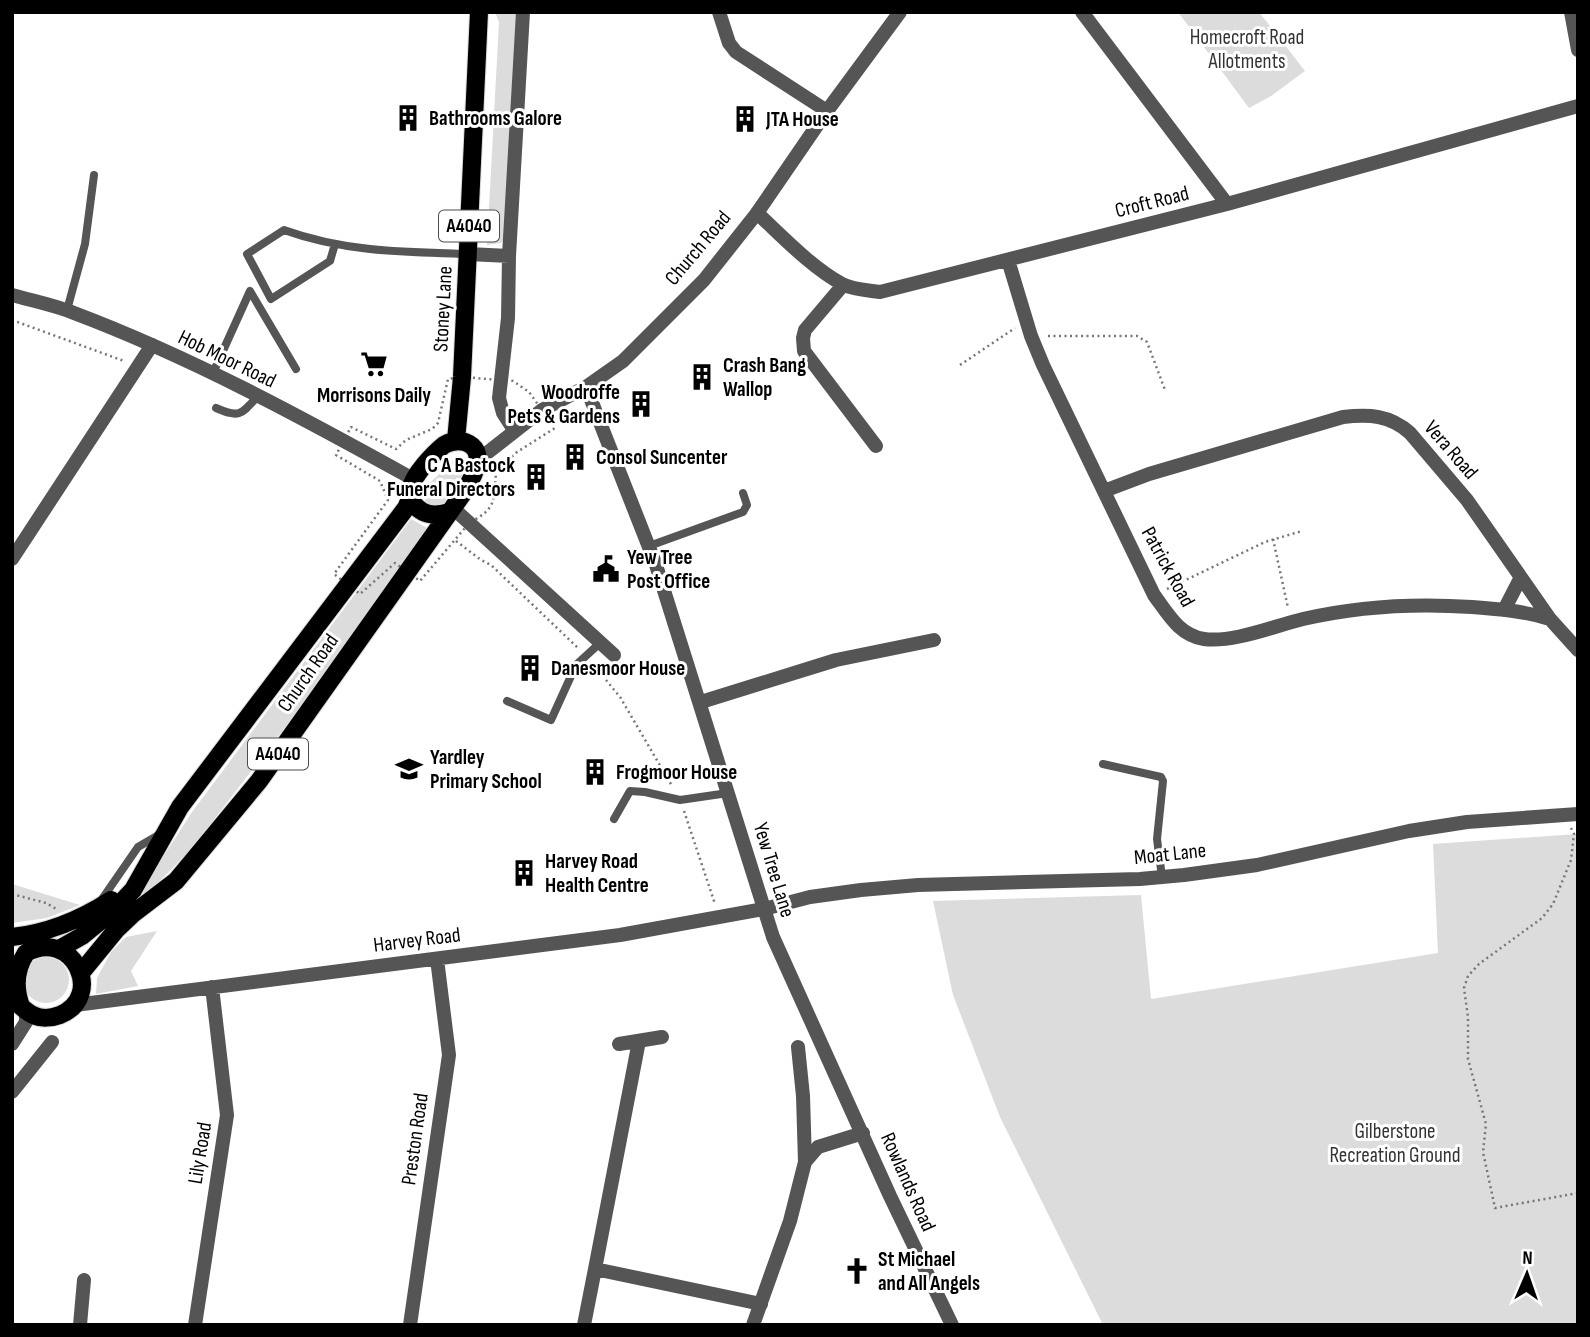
<svg xmlns="http://www.w3.org/2000/svg" width="1590" height="1337" viewBox="0 0 1590 1337" font-family="'Sofia Sans Condensed',sans-serif">
	<style>
		.green { fill: #dcdcdc }
		.lines { fill: none; stroke-linecap: round; stroke-linejoin: round }
		.primary-casing { stroke: #dbdbdb; stroke-width: 20 }
		.path { stroke: #777; stroke-width: 2.5; stroke-dasharray: 2 3.5; stroke-linecap: butt }
		.service { stroke: #555; stroke-width: 8 }
		.minor { stroke: #555; stroke-width: 14 }
		.tertiary { stroke: #555; stroke-width: 14 }
		.primary { stroke: #000; stroke-width: 18 }
		.labels { text-anchor: middle; dominant-baseline: central; stroke-width: 6; stroke-linejoin: round; paint-order: stroke }
		.shield { fill: #fff; stroke: #4c4c4c; stroke-width: 2 }
		.shield-label { font-size: 19px; font-weight: bold; fill: #000 }
		.park-label { font-size: 21px; fill: #333; stroke: #fff }
		.poi-label { font-size: 21px; font-weight: bold; fill: #000; stroke: #fff; text-anchor: start }
		.street-label { font-size: 21px; fill: #000; stroke: #fff }
	</style>
	<rect width="100%" height="100%" fill="#fff"/>
	<!-- green -->
	<path class="green" d="M495,12H519L505,237L501,243L487,245L499,22Z
		M1178,12H1259L1305,71L1271,96L1249,108Z
		M456,457H461L467,461V468C459,482 445,519 425,502L428,485Z
		M411,519L429,529L303,704L192,848L146,895L141,891L192,812Z
		M1578,834V1325H1103L1000,1117L953,995L933,901L1141,895L1151,999L1438,953L1433,844Z
		M12,884L80,905L47,918L12,923Z
		M157,931L131,971L138,986L96,994L97,978L111,952L126,937Z
		M23 980a23 23 0 1 1 46 0a23 23 0 1 1-46 0Z"/>
	<g class="lines">
		<defs>
			<path id="primary" d="M456,440L462,377L479,12
				M411,500C420,515 433,517 449,512
				M12,937C49,933 80,920 111,900
				M59,949L82,936L115,909L133,890L180,807L406,508C411,500 409,496 411,488C413,475 434,453 444,445C451,441 457,440 465,442C489,451 473,477 464,492L259,781L176,881L134,913L116,930L80,974
				M12,999C19,1004 26,1012 33,1015C41,1019 52,1018 60,1015C106,996 72,927 26,953C15,970 14,987 21,1006"/>
		</defs>
		<!-- primary casing -->
		<use href="#primary" class="primary-casing"/>
		<!-- path -->
		<path class="path" d="M12,320L124,361
			M1048,336H1137L1147,342L1165,390
			M960,365L1015,328
			M462,377L513,381L529,392L555,428L517,452L496,472C494,499 497,509 470,522L420,581L395,563L360,594L334,574L388,500L380,481L336,455L351,427L396,449L406,440L432,429L438,423L448,379Z
			M1273,539L1288,608
			M456,541L481,560L491,565L578,648
			M1167,589L1265,542L1302,531
			M592,663L620,697L672,786
			M684,811L715,904
			M1571,828L1574,834L1571,860L1553,904L1542,918L1479,964L1468,976L1464,988L1468,1017V1059L1486,1124L1483,1152L1495,1208L1578,1193
			M12,894L46,903L58,910"/>
		<!-- service -->
		<path class="service" d="M335,244L330,261L271,299L247,254L284,230C345,252 404,252 468,254
			M67,310L85,244L94,175
			M212,375L250,291L296,369
			M216,408C239,418 241,415 257,397
			M649,546L743,512L747,505L743,493
			M507,701L551,720L576,665L600,643
			M1103,764L1161,777L1163,781L1157,839L1162,877
			M614,819L630,791L645,792L680,800L728,793
			M100,902L138,847L162,833"/>
		<!-- minor -->
		<path class="minor" d="M719,12L729,43L736,52L827,111
			M1082,12L1227,204
			M757,213C783,237 811,267 842,284C854,290 868,290 880,292L1227,204L1578,106
			M468,254L509,256L523,12
			M509,256L508,318L499,398L503,413L514,430
			M1008,260L1031,336L1043,365L1154,595C1168,614 1179,635 1204,639C1233,643 1274,626 1303,619C1359,606 1414,603 1472,607C1499,609 1524,611 1550,619
			M843,285L805,330L803,338L804,351L876,446
			M1104,491L1149,474L1343,417C1369,414 1390,415 1410,433L1467,500L1550,619L1578,650
			M454,509L614,655
			M12,559L152,345
			M1504,610L1520,579
			M701,702L836,660L934,640
			M75,1005L620,935L764,909L810,897L861,890L918,885L1140,879L1184,875L1257,865L1409,831L1467,822L1578,814
			M639,1041L595,1269L761,1304
			M12,1044L26,1022V1010
			M619,1044L662,1037
			M798,1047L803,1096L805,1162
			M12,1092L52,1042
			M80,1325L84,1280
			M195,1325L227,1115L212,987
			M410,1325L449,1055L437,959
			M584,1325L595,1269"/>
		<!-- tertiary -->
		<path class="tertiary" d="M1571,12L1578,50
			M12,295C33,301 54,305 74,313C191,357 305,419 415,480
			M586,387L656,565L773,937L890,1196L952,1325
			M478,460L542,410L586,387L623,361L704,280L757,213L827,111L900,12
			M753,1325L790,1221L805,1162L818,1147L863,1133"/>
		<!-- primary -->
		<use href="#primary" class="primary"/>
	</g>
	<!-- icons -->
	<defs>
		<symbol id="building-bare" viewBox="-9 -9 18 18"><path d="M-4-6H4V6H1V3H-1V6H-4ZM-2.5-4.3h1.7v1.8h-1.7ZM.8-4.3h1.7v1.8H.8ZM-2.5-1h1.7V.8h-1.7ZM.8-1h1.7V.8H.8Z" fill="#000" stroke="#fff" stroke-width="2.5" paint-order="stroke"/></symbol>
		<symbol id="supermarket-bare" viewBox="-9 -9 18 18"><path d="M-6-5.5h2.5l.6 2H6L4.5 2H-2.5L-4.4-4H-6ZM-1.5 3.2a1.3 1.3 0 1 0 .1 0ZM3 3.2a1.3 1.3 0 1 0 .1 0Z" fill="#000" stroke="#fff" stroke-width="2.5" paint-order="stroke"/></symbol>
		<symbol id="civic-bare" viewBox="-9 -9 18 18"><path d="M-.6-6.5H3V-4.5H.6V-3L4-1V1h2V6H-6V1h2V-1L-.6-3ZM-1.2 2.5V6h2.4V2.5Z" fill="#000" stroke="#fff" stroke-width="2.5" paint-order="stroke"/></symbol>
		<symbol id="school-bare" viewBox="-9 -9 18 18"><path d="M0-5L7-2L0 1L-7-2ZM-4 1L0 2.5L4 1V4Q0 6-4 4Z" fill="#000" stroke="#fff" stroke-width="2.5" paint-order="stroke"/></symbol>
		<symbol id="church-bare" viewBox="-9 -9 18 18"><path d="M-1.2-6h2.4v3.5h3.3v2.4h-3.3V6h-2.4V-.1h-3.3v-2.4h3.3Z" fill="#000" stroke="#fff" stroke-width="2.5" paint-order="stroke"/></symbol>
	</defs>
	<g fill-rule="evenodd">
		<use href="#building-bare" x="389" y="99" width="38" height="38"/>
		<use href="#building-bare" x="726" y="100" width="38" height="38"/>
		<use href="#supermarket-bare" x="355" y="345" width="38" height="38"/>
		<use href="#building-bare" x="683" y="358" width="38" height="38"/>
		<use href="#building-bare" x="622" y="385" width="38" height="38"/>
		<use href="#building-bare" x="556" y="438" width="38" height="38"/>
		<use href="#building-bare" x="517" y="458" width="38" height="38"/>
		<use href="#civic-bare" x="587" y="550" width="38" height="38"/>
		<use href="#building-bare" x="511" y="649" width="38" height="38"/>
		<use href="#school-bare" x="390" y="750" width="38" height="38"/>
		<use href="#building-bare" x="576" y="753" width="38" height="38"/>
		<use href="#building-bare" x="505" y="854" width="38" height="38"/>
		<use href="#church-bare" x="838" y="1252" width="38" height="38"/>
	</g>
	<g class="labels">
		<!-- shield labels -->
		<g class="shield">
			<rect x="439" y="210.5" width="60" height="31" rx="5"/>
			<rect x="248" y="738.5" width="60" height="31" rx="5"/>
		</g>
		<g class="shield-label">
			<text x="469" y="226">A4040</text>
			<text x="278" y="754">A4040</text>
		</g>
		<!-- park labels -->
		<g class="park-label">
			<text x="1247" y="37">Homecroft Road<tspan x="1247" dy="24">Allotments</tspan></text>
			<text x="1395" y="1131">Gilberstone<tspan x="1395" dy="24">Recreation Ground</tspan></text>
		</g>
		<!-- poi labels -->
		<g class="poi-label">
			<text x="429" y="118">Bathrooms Galore</text>
			<text x="766" y="119">JTA House</text>
			<text x="723" y="365">Crash Bang<tspan x="723" dy="24">Wallop</tspan></text>
			<text x="620" y="392" text-anchor="end">Woodroffe<tspan x="620" dy="24">Pets &amp; Gardens</tspan></text>
			<text x="374" y="395" text-anchor="middle">Morrisons Daily</text>
			<text x="596" y="457">Consol Suncenter</text>
			<text x="515" y="465" text-anchor="end">C A Bastock<tspan x="515" dy="24">Funeral Directors</tspan></text>
			<text x="627" y="557">Yew Tree<tspan x="627" dy="24">Post Office</tspan></text>
			<text x="551" y="668">Danesmoor House</text>
			<text x="430" y="757">Yardley<tspan x="430" dy="24">Primary School</tspan></text>
			<text x="616" y="772">Frogmoor House</text>
			<text x="545" y="861">Harvey Road<tspan x="545" dy="24">Health Centre</tspan></text>
			<text x="878" y="1259">St Michael<tspan x="878" dy="24">and All Angels</tspan></text>
		</g>
		<!-- street labels -->
		<g class="street-label">
			<text transform="translate(1152 202) rotate(-14)">Croft Road</text>
			<text transform="translate(698 248) rotate(-50)">Church Road</text>
			<text transform="translate(443 309) rotate(-87)">Stoney Lane</text>
			<text transform="translate(227 359) rotate(26)">Hob Moor Road</text>
			<text transform="translate(1451 450) rotate(49)">Vera Road</text>
			<text transform="translate(1168 567) rotate(61)">Patrick Road</text>
			<text transform="translate(308 673) rotate(-55)">Church Road</text>
			<text transform="translate(1170 854) rotate(-6)">Moat Lane</text>
			<text transform="translate(774 870) rotate(73)">Yew Tree Lane</text>
			<text transform="translate(417 940) rotate(-7)">Harvey Road</text>
			<text transform="translate(415 1139) rotate(-82)">Preston Road</text>
			<text transform="translate(200 1153) rotate(-81)">Lily Road</text>
			<text transform="translate(908 1182) rotate(66)">Rowlands Road</text>
		</g>
	</g>
	<!-- border -->
	<rect width="1590" height="1337" fill="none" stroke="#000000" stroke-width="28"/>
	<!-- north arrow -->
	<g transform="translate(1527 1274) rotate(2)" stroke="#ffffff" stroke-width="5" paint-order="stroke">
	<path d="M0-5L12 26L0 18L-12 26Z" fill="#000000"/>
	<text y="-10" font-size="19" font-weight="bold" text-anchor="middle" fill="#000000">N</text>
	</g>
</svg>
